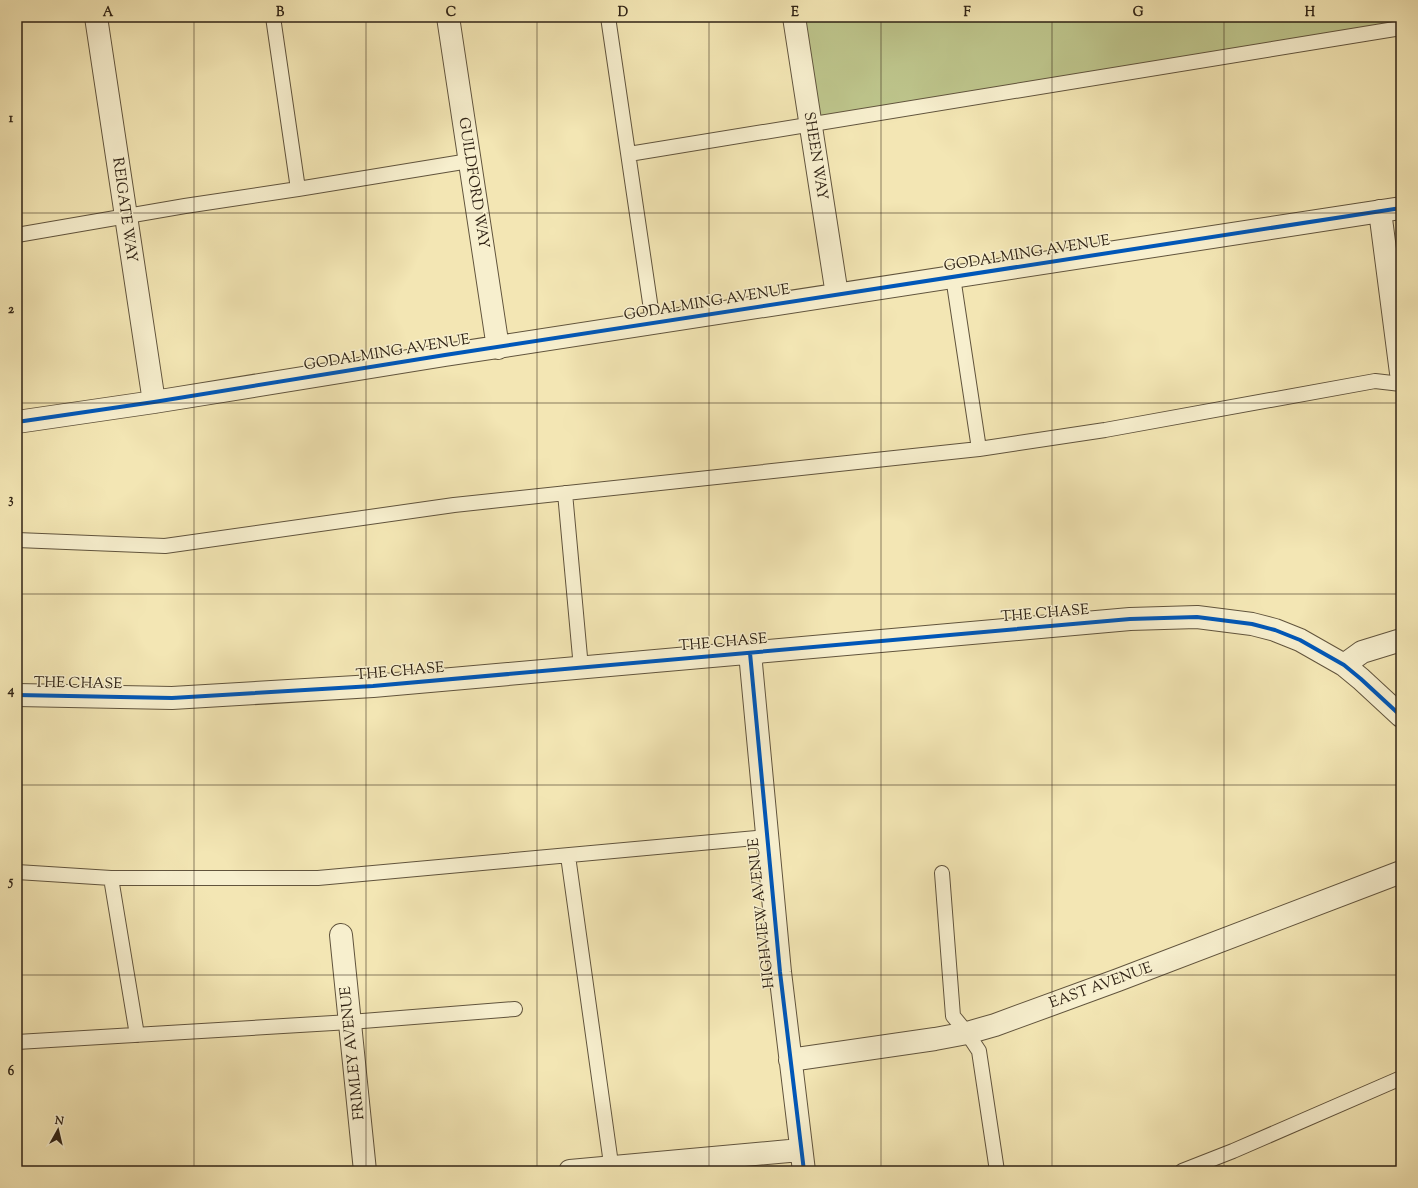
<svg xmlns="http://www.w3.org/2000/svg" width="1418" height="1188" viewBox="0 0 1418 1188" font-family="'Sorts Mill Goudy',serif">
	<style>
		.green { fill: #bdc48b; stroke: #767450 }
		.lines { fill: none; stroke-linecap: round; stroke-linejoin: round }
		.service-casing { stroke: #61543d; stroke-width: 16 }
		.minor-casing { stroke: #61543d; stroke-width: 24 }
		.service { stroke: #f7efce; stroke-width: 14 }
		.minor { stroke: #f7efce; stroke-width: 22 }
		.cycleway-casing { stroke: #f7efce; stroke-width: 6 }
		.cycleway { stroke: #0057b8; stroke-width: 4 }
		.grid { fill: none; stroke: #302315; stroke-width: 1; stroke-opacity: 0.55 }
		.labels { text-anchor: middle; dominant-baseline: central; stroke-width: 3; stroke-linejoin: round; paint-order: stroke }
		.street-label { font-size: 15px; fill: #302315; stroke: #f7efce }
		.neatline { fill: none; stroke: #302315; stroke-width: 1.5 }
		.grid-label { font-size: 13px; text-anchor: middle; font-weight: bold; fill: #302315 }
	</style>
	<rect width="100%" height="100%" fill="#f3e6b4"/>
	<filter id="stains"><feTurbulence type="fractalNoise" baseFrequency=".005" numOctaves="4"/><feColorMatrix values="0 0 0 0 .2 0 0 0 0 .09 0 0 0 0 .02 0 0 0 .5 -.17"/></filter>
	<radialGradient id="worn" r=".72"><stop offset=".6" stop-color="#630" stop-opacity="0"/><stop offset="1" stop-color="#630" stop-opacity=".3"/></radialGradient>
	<!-- green -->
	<path class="green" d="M794,17H1401V25L810,124Z"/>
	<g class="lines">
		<defs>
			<path id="service" d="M608,17L653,323
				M629,154L1401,28
				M298,189L469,161
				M17,235L185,206L298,189L273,17
				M953,277L979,449
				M565,493L581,668
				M17,540L165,546L454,505L979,449L1105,430L1375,381L1401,384
				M568,856L612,1171
				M17,872L111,878H318L767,837
				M942,873L953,1016L967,1033L979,1051L997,1171
				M111,878L137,1035
				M17,1042L350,1022L515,1009
				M1182,1171L1233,1151L1401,1078"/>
			<path id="minor" d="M96,17L154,402
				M448,17L498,348
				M794,17L837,295
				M1380,211L1401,373
				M17,422L154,402L445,355L1401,208
				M750,653L780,972L804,1171
				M1344,665L1362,652L1401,640
				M17,695L172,698L373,686L1130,619L1197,617L1252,624L1275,630L1300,640L1344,665L1361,679L1401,716
				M341,935L365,1171
				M790,1060L935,1039L967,1033L995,1025L1118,980L1401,872
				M570,1171L800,1150"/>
		</defs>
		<!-- service casing -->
		<use href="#service" class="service-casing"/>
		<!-- minor casing -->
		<use href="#minor" class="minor-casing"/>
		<!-- service -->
		<use href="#service" class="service"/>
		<!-- minor -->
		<use href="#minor" class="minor"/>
		<defs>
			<path id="cycleway" d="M17,422L154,402L445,355L1401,208
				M750,653L780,972L804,1171
				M17,695L172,698L373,686L1130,619L1197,617L1252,624L1275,630L1300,640L1344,665L1361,679L1401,716"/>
		</defs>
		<!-- cycleway casing -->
		<use href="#cycleway" class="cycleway-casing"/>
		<!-- cycleway -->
		<use href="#cycleway" class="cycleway"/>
	</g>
	<!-- grid -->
	<path class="grid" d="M194,17V1171M366,17V1171M537,17V1171M709,17V1171M881,17V1171M1052,17V1171M1224,17V1171M17,213H1401M17,403H1401M17,594H1401M17,785H1401M17,975H1401"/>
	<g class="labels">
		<!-- street labels -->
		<g class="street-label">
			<text transform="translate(815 156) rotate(81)">SHEEN WAY</text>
			<text transform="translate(473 183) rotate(81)">GUILDFORD WAY</text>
			<text transform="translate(124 210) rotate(82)">REIGATE WAY</text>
			<text transform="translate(1027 254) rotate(-9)">GODALMING AVENUE</text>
			<text transform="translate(707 303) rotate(-9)">GODALMING AVENUE</text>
			<text transform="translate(387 353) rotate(-9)">GODALMING AVENUE</text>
			<text transform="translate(1045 614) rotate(-5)">THE CHASE</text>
			<text transform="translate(723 643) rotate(-5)">THE CHASE</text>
			<text transform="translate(400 672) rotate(-5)">THE CHASE</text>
			<text transform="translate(78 684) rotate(1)">THE CHASE</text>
			<text transform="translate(762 913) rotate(-96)">HIGHVIEW AVENUE</text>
			<text transform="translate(1101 986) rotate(-20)">EAST AVENUE</text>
			<text transform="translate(353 1053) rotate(-96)">FRIMLEY AVENUE</text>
		</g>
	</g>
	<!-- margin -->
	<rect width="1418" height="1188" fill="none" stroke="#f3e6b4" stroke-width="44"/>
	<!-- north arrow -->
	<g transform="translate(58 1130) rotate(8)" stroke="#f7efce" stroke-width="3" paint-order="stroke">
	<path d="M0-3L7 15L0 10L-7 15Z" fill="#302315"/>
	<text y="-6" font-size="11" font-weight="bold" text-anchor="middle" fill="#302315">N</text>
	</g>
	<rect x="22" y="22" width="1374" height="1144" class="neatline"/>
	<g class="grid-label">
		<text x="108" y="16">A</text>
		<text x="280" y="16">B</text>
		<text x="451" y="16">C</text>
		<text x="623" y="16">D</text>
		<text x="795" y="16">E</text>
		<text x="967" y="16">F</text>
		<text x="1138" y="16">G</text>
		<text x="1310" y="16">H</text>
		<text x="11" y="122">1</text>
		<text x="11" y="313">2</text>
		<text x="11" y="503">3</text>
		<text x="11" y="694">4</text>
		<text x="11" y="885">5</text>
		<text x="11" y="1075">6</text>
	</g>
	<rect width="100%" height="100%" filter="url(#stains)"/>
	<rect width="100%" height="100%" fill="url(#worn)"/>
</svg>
